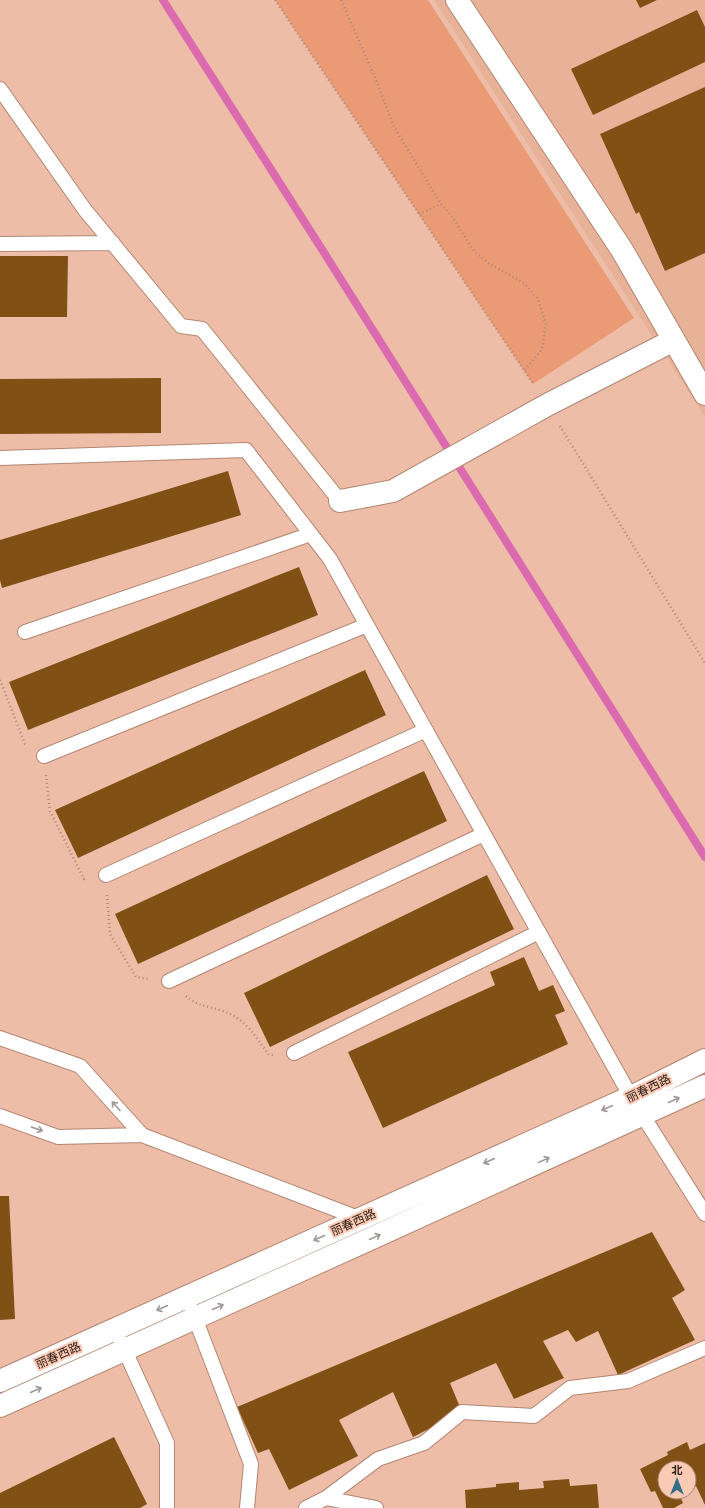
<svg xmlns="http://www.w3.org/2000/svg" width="705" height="1508" viewBox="0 0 705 1508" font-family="'Titillium Web','Noto Sans SC',sans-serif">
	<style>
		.built { fill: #e8b299 }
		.green { fill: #ea9a75 }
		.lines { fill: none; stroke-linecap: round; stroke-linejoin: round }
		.stream { stroke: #dc6aaf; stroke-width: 8 }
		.building { fill: #815014 }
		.service-casing { stroke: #b28672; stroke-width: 16 }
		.minor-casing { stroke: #b28672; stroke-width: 24 }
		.secondary-casing { stroke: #b28672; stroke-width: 24 }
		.path { stroke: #ad8777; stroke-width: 2.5; stroke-dasharray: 1 3; stroke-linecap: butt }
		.service { stroke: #fff; stroke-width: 14 }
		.minor { stroke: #fff; stroke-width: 22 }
		.secondary { stroke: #fff; stroke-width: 22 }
		.oneway { stroke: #a09894 }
		.labels { text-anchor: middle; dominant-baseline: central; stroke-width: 4; stroke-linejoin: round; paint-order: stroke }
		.street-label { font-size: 12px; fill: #2b1a12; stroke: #facab5 }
	</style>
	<rect width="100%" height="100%" fill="#edbda8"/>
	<!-- built -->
	<path class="built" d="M434,0H705V417Z"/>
	<!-- green -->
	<path class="green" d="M275,0H428L634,318L533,384Z"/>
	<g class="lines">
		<!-- stream -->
		<path class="stream" d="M163,0L323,251L705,857"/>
	</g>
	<!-- building -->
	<path class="building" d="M636,0H657L640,8Z
		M697,10L705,27V62L593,115L571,69Z
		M705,87V253L665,271L639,212L636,214L600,134Z
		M0,256H68L67,317H0Z
		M161,378V433L0,434V379Z
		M228,471L241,515L2,588L0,580V540Z
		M299,567L318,615L28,730L9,682Z
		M365,670L386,715L78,858L55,810Z
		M424,771L447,821L138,964L115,914Z
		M487,875L514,929L270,1047L244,993Z
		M524,957L539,991L553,985L565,1011L555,1015L568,1044L383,1128L348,1052L495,985L490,972Z
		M0,1196H9L15,1319L0,1320Z
		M652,1232L685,1290L672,1298L695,1340L618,1375L598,1331L576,1342L568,1330L543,1341L564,1378L514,1399L496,1363L450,1383L462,1412L413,1437L393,1392L339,1420L358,1456L289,1490L269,1449L258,1453L237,1407Z
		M114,1437L147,1504L140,1508H0V1493Z
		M687,1442L690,1450L705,1443V1505L696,1486L689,1490V1468H665V1492H684L679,1494L683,1503L674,1508H663L655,1491L651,1492L640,1469L668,1455L667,1452Z
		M569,1479L570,1486L597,1484L599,1508H466L465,1490L496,1487V1484L519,1482V1490L544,1488L543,1481Z"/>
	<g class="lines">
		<defs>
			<path id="service" d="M0,89L85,210L181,326L202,329L340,501
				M0,244L113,243
				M0,458L246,450L330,559L631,1097L705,1214
				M25,632L311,534
				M44,756L367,625
				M106,875L426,730
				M169,981L484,834
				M0,1038L80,1066L142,1135
				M294,1053L539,932
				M0,1116L58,1137L142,1135L361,1219
				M192,1310L251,1464L247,1508
				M121,1342L167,1443V1508
				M326,1498L376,1508
				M306,1508L326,1498L378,1459L424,1443L462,1412L534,1416L570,1388L628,1381L705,1348"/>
			<path id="minor" d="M457,0L622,250L705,394
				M340,501L393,491L547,405L674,340"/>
			<path id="secondary" d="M0,1381L631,1097L705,1060
				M0,1406L370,1239L705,1086"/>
		</defs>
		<!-- service casing -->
		<use href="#service" class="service-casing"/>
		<!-- minor casing -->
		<use href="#minor" class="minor-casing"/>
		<!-- secondary casing -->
		<use href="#secondary" class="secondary-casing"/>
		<!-- path -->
		<path class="path" d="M275,0L534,385
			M341,0L377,82L394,127L441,204L451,215L474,251L488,263L524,283L538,299L546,325L542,349L524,371
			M419,214L441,204
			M560,426L705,663
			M0,680L25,744L27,746
			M46,775L50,811L84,879L87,878
			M107,895L110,934L136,977L149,979
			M186,996C199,1007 208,1006 223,1011C246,1019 256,1037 269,1055H274"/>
		<!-- service -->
		<use href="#service" class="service"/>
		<!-- minor -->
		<use href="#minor" class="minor"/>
		<!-- secondary -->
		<use href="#secondary" class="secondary"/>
	</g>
	<!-- one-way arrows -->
	<defs><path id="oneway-shaft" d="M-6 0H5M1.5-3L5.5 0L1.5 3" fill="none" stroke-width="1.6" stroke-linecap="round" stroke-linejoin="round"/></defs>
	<g class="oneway">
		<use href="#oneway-shaft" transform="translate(674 1100) rotate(-24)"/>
		<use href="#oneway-shaft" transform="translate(116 1106) rotate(-132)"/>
		<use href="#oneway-shaft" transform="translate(607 1108) rotate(156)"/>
		<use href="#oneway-shaft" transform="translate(37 1129) rotate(19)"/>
		<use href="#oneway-shaft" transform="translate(544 1160) rotate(-25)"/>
		<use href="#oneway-shaft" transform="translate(489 1161) rotate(156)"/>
		<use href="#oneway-shaft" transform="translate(375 1237) rotate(-25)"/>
		<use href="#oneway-shaft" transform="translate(319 1238) rotate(156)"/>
		<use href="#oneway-shaft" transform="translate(218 1307) rotate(-24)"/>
		<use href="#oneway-shaft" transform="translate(162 1308) rotate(156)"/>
		<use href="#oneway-shaft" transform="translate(36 1390) rotate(-24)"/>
	</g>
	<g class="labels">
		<!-- street labels -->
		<g class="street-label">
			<text transform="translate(648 1088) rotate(-26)">丽春西路</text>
			<text transform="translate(353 1222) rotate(-24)">丽春西路</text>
			<text transform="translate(58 1355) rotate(-24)">丽春西路</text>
		</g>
	</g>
	<!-- north arrow -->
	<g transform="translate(677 1480)"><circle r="19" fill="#facab5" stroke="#a78474"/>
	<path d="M0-3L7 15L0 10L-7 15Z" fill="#337087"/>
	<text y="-6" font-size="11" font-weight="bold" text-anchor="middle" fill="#2b1a12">北</text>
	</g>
</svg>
